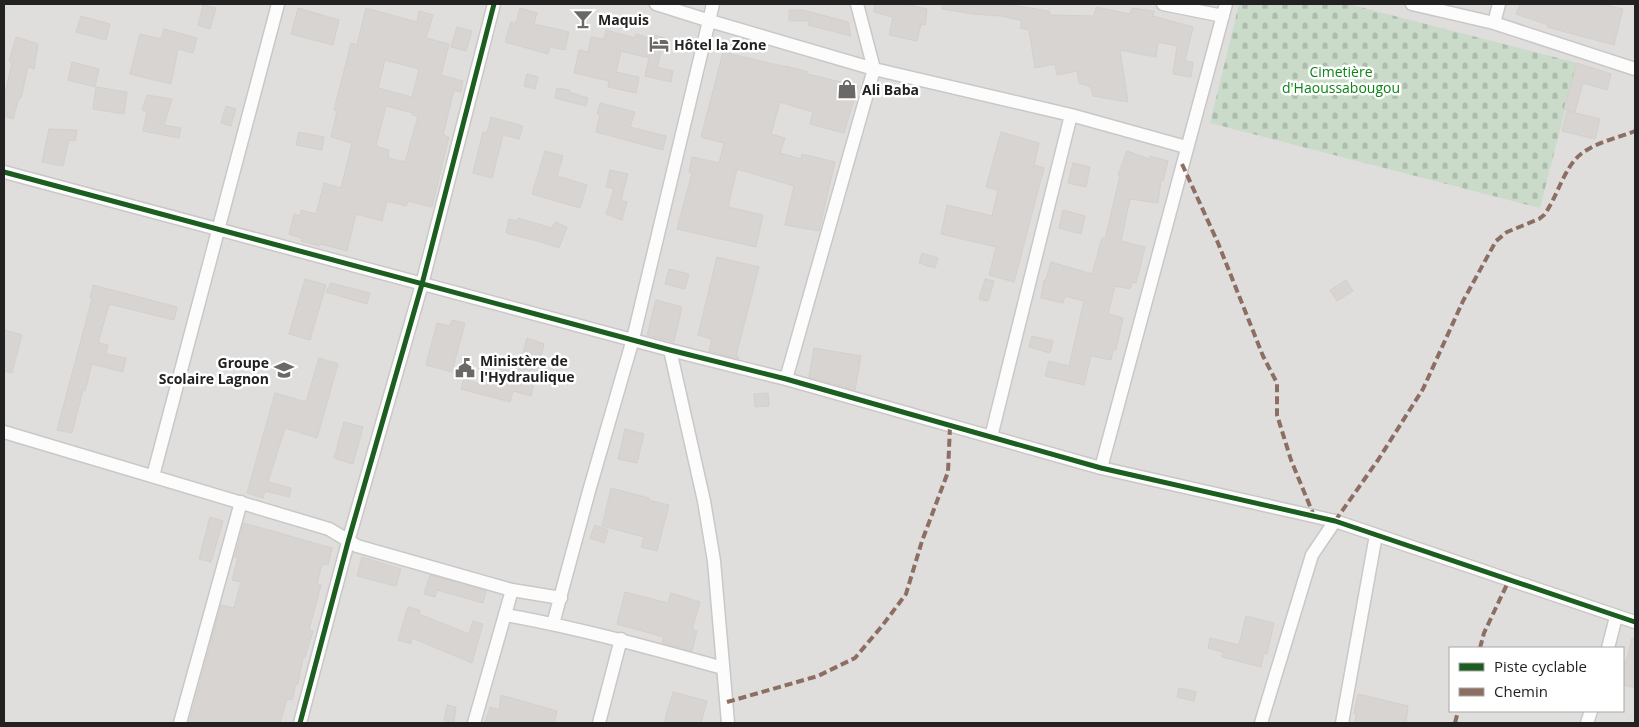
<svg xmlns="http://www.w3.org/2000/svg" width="1639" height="727" viewBox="0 0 1639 727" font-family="'Open Sans',sans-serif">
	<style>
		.residential { fill: #dfdedc; fill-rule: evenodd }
		.cemetery { fill: url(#cemetery-stones) }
		.building { fill: #d7d4d2; stroke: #d3d0cc; fill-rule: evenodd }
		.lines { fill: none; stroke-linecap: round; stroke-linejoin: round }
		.minor-casing { stroke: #c9c8c7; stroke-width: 15 }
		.minor { stroke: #fdfcfc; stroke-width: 12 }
		.quiet { stroke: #8d6e63; stroke-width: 4; stroke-dasharray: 8 4; stroke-linecap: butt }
		.cycleway-casing { stroke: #fff; stroke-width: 8 }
		.cycleway { stroke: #1b5e20; stroke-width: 5 }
		.labels { text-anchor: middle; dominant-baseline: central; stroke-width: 5; stroke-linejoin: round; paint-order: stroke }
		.poi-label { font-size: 14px; font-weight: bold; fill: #222; stroke: #fff; text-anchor: start }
		.park-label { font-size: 14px; fill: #0c8416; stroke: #fff }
	</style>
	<defs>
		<pattern id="cemetery-stones" width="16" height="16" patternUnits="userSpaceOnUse" patternTransform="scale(1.25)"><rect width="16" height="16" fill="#cadbca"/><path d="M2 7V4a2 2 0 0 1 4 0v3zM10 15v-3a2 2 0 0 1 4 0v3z" fill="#adbcad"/></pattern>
	</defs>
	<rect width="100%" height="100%" fill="#f0eeeb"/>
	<!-- residential -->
	<path class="residential" d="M4,4H1635V723H4ZM1450,648H1623V711H1450Z"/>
	<!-- cemetery -->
	<path class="cemetery" d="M1239,4H1348L1577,63L1540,208L1210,123Z"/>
	<!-- building -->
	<path class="building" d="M875,4H906L927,9L925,25L921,24L917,41L889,35L893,17L874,12Z
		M942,4H1005L1049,11L1050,15L1094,16L1096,7L1130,14L1132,8L1154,11L1153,16L1193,27L1185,61L1193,62L1191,77L1173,74L1177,46L1158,42L1156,57L1120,50L1128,102L1093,96L1091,87L1079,83L1077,71L1057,75L1055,64L1035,68L1029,30L1020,28L1022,21L1001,16L973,14L942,9Z
		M1520,4H1602L1623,9L1614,45L1547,27L1548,25L1516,14Z
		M203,5L216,8L210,29L198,25Z
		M298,8L339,20L333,45L291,34Z
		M366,8L417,22L419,11L433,15L426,38L449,44L441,75L463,81L461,92L454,90L443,135L449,137L432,207L408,201L406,206L387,201L382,221L356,214L347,251L321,244L320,246L301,241L302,238L289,234L294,214L300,216L301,210L316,214L324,183L341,188L352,143L331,137L337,111L334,110L351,43L357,45ZM385,60L419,69L412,97L378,88ZM386,106L413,113L412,115L418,116L405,162L388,158L389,150L376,146Z
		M520,8L537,13L534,24L569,32L565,50L550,47L548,54L505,42L511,22L516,23Z
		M789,10H803L848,22L851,36L808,25L809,21H789Z
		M81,16L110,24L106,40L76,32Z
		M457,27L472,31L466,51L451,47Z
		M164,29L197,38L193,53L178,49L171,84L130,74L140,34L161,39Z
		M606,30L635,38L636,34L653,39L654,35L665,38L657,67L673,71L671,82L645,76L649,58L621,51L616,72L639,77L636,93L608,87L609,81L574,73L579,50L588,52L591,37L604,39Z
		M16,37L38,44L34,69L28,67L21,98H19L13,119L4,116V98L12,63L9,61Z
		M723,52L786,67V66L808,72L807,74L858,86L844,133L810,124L813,112L780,102L771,134L785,138L780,153L801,159L802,154L835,162L819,231L785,225L794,186L737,169L728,207L763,215L756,247L677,229L692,173L689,172L692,157L719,163L724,143L701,137Z
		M72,62L99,69L95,87L68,80Z
		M1577,63L1611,74L1607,90L1583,83L1575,112L1564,109Z
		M527,74L538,77L535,89L524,86Z
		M96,87L127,92L124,114L93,109Z
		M557,88L570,90L569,92L588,98L586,106L555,98Z
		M147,95L172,99L164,125L181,128L179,138L143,131L147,112L142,110Z
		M600,103L635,112L630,127L666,136L663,150L596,132L600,115L597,114Z
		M226,106L236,109L231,126L221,123Z
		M1567,111L1600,119L1595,139L1562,131Z
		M491,117L523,126L519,139L503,135L492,178L473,173L483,132L487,133Z
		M49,129L77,130L75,141L69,140L63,166L42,162Z
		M299,132L324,137L322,150L296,145Z
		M1001,132L1039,143L1034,165L1044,168L1014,282L989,275L996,247L941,234L947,205L992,216L998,190L986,187Z
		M545,151L563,156L557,176L587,185L580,208L532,194Z
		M1127,151L1149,159L1150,156L1168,161L1163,181L1161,180L1158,203L1130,199L1121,241L1145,247L1136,283L1132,282L1130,289L1115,286L1108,314L1123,318L1116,350H1113L1111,360L1091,356L1084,385L1045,376L1049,361L1069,366L1084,301L1065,296L1063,303L1041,298L1044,280H1046L1051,262L1092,274L1102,238L1105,239L1120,176L1118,175Z
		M1073,163L1090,167L1086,187L1068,183Z
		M610,170L628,174L621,200L627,202L622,220L606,214L614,189L606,187Z
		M1063,210L1085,216L1081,234L1059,228Z
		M518,218L552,228L555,222L567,227L559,248L541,242L506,233L509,219L517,221Z
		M922,253L938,258L935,268L919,263Z
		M717,257L759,267L736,356L739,357L738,359L709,351L712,339L698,335Z
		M669,269L689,274L685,289L665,284Z
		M305,279L326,285L310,340L289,334Z
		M985,279L994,281L988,301L979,299Z
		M1346,280L1353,291L1337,301L1330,290Z
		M331,283L370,293L367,304L326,292Z
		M93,285L177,307L174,320L109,304L98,343L108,345L106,354L126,358L123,372L92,364L85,391L83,390L72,433L57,430L92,299L90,298Z
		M656,300L682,307L674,342L647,335Z
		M452,320L465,323L452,372L426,365L437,323L450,326Z
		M4,330L22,335L12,373L4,371Z
		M1032,336L1053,341L1050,353L1029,347Z
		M527,338L544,344L531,396L513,391L510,402L461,389L464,379L486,386L492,366L518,373Z
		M814,348L861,356L855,390L809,377Z
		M319,358L338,364L317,438L285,428L268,482L291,488L289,497L265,491L263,498L247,493L275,393L306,402Z
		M768,393L769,406L755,407L754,394Z
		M344,422L363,427L353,464L334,458Z
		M625,429L644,434L637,463L618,459Z
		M611,488L649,498L648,500L669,505L657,551L641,547L644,537L602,526Z
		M210,517L223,521L211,562L199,559Z
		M244,523L332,548L328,565L322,564L317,584L321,585L309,630L313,631L305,657H303L298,684H296L292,700L287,699L280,723H189L221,605L234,608L241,582L232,580L238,558L235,557Z
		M595,525L608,530L604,543L590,538Z
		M362,557L401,569L396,586L357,576Z
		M430,575L486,591L483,603L437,590L435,597L424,594Z
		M625,592L668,603L671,593L700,602L692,629L697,631L692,651L662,643L664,637L617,624Z
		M408,607L420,610L419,614L469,634L473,621L483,624L472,663L412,638L411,644L398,640Z
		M1246,616L1274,623L1267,654L1264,653L1261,667L1222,657L1223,652L1208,648L1210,638L1239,645Z
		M1632,638H1635V688L1623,685V661L1626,662Z
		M1179,688L1196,692L1194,701L1177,697Z
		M673,692L707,701L701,723H664Z
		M1358,694L1408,706L1406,723H1355L1356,714L1354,713Z
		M501,695L557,711L554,723H485L490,707L499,710Z
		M447,705L456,707L454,723L444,721Z"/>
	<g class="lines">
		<defs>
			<path id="minor" d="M656,4L710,21L874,69L1071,115L1186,147
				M1163,4L1223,16
				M1412,4L1494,23L1635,69
				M1494,23L1499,4
				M4,172L670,350L786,379L1101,468L1335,521L1635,622
				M670,350L704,501L714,561L728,723
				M786,379L874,69L857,4
				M4,432L329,529L357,546L512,590L561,598
				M991,437L1071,115
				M1101,468L1226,4
				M153,476L278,4
				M506,615C579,628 651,648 723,668
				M553,624L589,491L633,339L713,4
				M1608,648L1616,617
				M180,723L241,502
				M300,723L348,542L422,284L494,4
				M474,723L512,590
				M599,723L621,639
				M1261,723L1312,555L1335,521
				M1342,723L1376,535
				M1587,723L1591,711"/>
		</defs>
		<!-- minor casing -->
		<use href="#minor" class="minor-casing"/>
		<!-- minor -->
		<use href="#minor" class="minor"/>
		<!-- quiet -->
		<path class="quiet" d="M1182,164L1218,243L1263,356L1277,383V415L1291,460L1314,516
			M1335,521L1378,460L1423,389L1463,301L1496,241L1507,232L1539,219L1544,215C1557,198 1564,167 1581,154C1596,142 1618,138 1635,131
			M1480,648L1484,633L1509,580
			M727,702L818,676L855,658L882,626L906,594L922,541L948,472L950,426
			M1455,723L1458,711"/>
		<defs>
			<path id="cycleway" d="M4,172L670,350L786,379L1101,468L1335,521L1635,622
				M300,723L348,542L422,284L494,4"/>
		</defs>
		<!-- cycleway casing -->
		<use href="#cycleway" class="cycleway-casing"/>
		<!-- cycleway -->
		<use href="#cycleway" class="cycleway"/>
	</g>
	<!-- icons -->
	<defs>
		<symbol id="bar-bare" viewBox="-9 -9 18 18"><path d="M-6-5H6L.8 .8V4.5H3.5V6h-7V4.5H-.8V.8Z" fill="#6a6968" stroke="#fff" stroke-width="2.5" paint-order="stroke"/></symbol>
		<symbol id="hotel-bare" viewBox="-9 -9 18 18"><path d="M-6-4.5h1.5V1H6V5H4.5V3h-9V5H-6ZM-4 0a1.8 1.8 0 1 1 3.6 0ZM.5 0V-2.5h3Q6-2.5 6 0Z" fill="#6a6968" stroke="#fff" stroke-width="2.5" paint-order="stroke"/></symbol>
		<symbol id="shop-bare" viewBox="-9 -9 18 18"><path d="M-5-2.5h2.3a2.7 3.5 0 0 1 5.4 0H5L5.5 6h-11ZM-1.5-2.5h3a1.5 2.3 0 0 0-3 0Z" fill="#6a6968" stroke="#fff" stroke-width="2.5" paint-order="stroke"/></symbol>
		<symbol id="civic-bare" viewBox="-9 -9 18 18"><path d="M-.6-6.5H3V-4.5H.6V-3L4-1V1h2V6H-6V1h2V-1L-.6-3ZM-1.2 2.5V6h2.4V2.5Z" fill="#6a6968" stroke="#fff" stroke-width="2.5" paint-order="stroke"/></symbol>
		<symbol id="school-bare" viewBox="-9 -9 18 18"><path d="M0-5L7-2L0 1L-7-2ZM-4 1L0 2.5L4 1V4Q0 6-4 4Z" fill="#6a6968" stroke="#fff" stroke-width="2.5" paint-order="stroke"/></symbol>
	</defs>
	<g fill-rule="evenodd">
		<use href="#bar-bare" x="569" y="5" width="28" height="28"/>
		<use href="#hotel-bare" x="645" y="30" width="28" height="28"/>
		<use href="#shop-bare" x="833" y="75" width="28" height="28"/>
		<use href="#civic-bare" x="451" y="354" width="28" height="28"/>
		<use href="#school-bare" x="270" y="356" width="28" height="28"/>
	</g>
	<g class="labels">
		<!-- poi labels -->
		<g class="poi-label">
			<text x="598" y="19">Maquis</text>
			<text x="674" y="44">Hôtel la Zone</text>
			<text x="862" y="89">Ali Baba</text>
			<text x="480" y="360">Ministère de<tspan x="480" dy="16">l'Hydraulique</tspan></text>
			<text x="269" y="362" text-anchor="end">Groupe<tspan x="269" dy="16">Scolaire Lagnon</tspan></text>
		</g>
		<!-- park labels -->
		<g class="park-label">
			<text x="1341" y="71">Cimetière<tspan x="1341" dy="16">d'Haoussabougou</tspan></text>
		</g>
	</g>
	<!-- border -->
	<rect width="1639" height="727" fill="none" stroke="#222222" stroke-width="10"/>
	<!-- legend -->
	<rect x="1449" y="647" width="175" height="65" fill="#ffffff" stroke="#a7a7a7"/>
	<rect x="1459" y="663" width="25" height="8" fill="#1b5e20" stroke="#a7a7a7"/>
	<text x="1494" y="672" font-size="15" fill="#222222">Piste cyclable</text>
	<rect x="1459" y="688" width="25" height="8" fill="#8d6e63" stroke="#a7a7a7"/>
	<text x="1494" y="697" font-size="15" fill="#222222">Chemin</text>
</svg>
